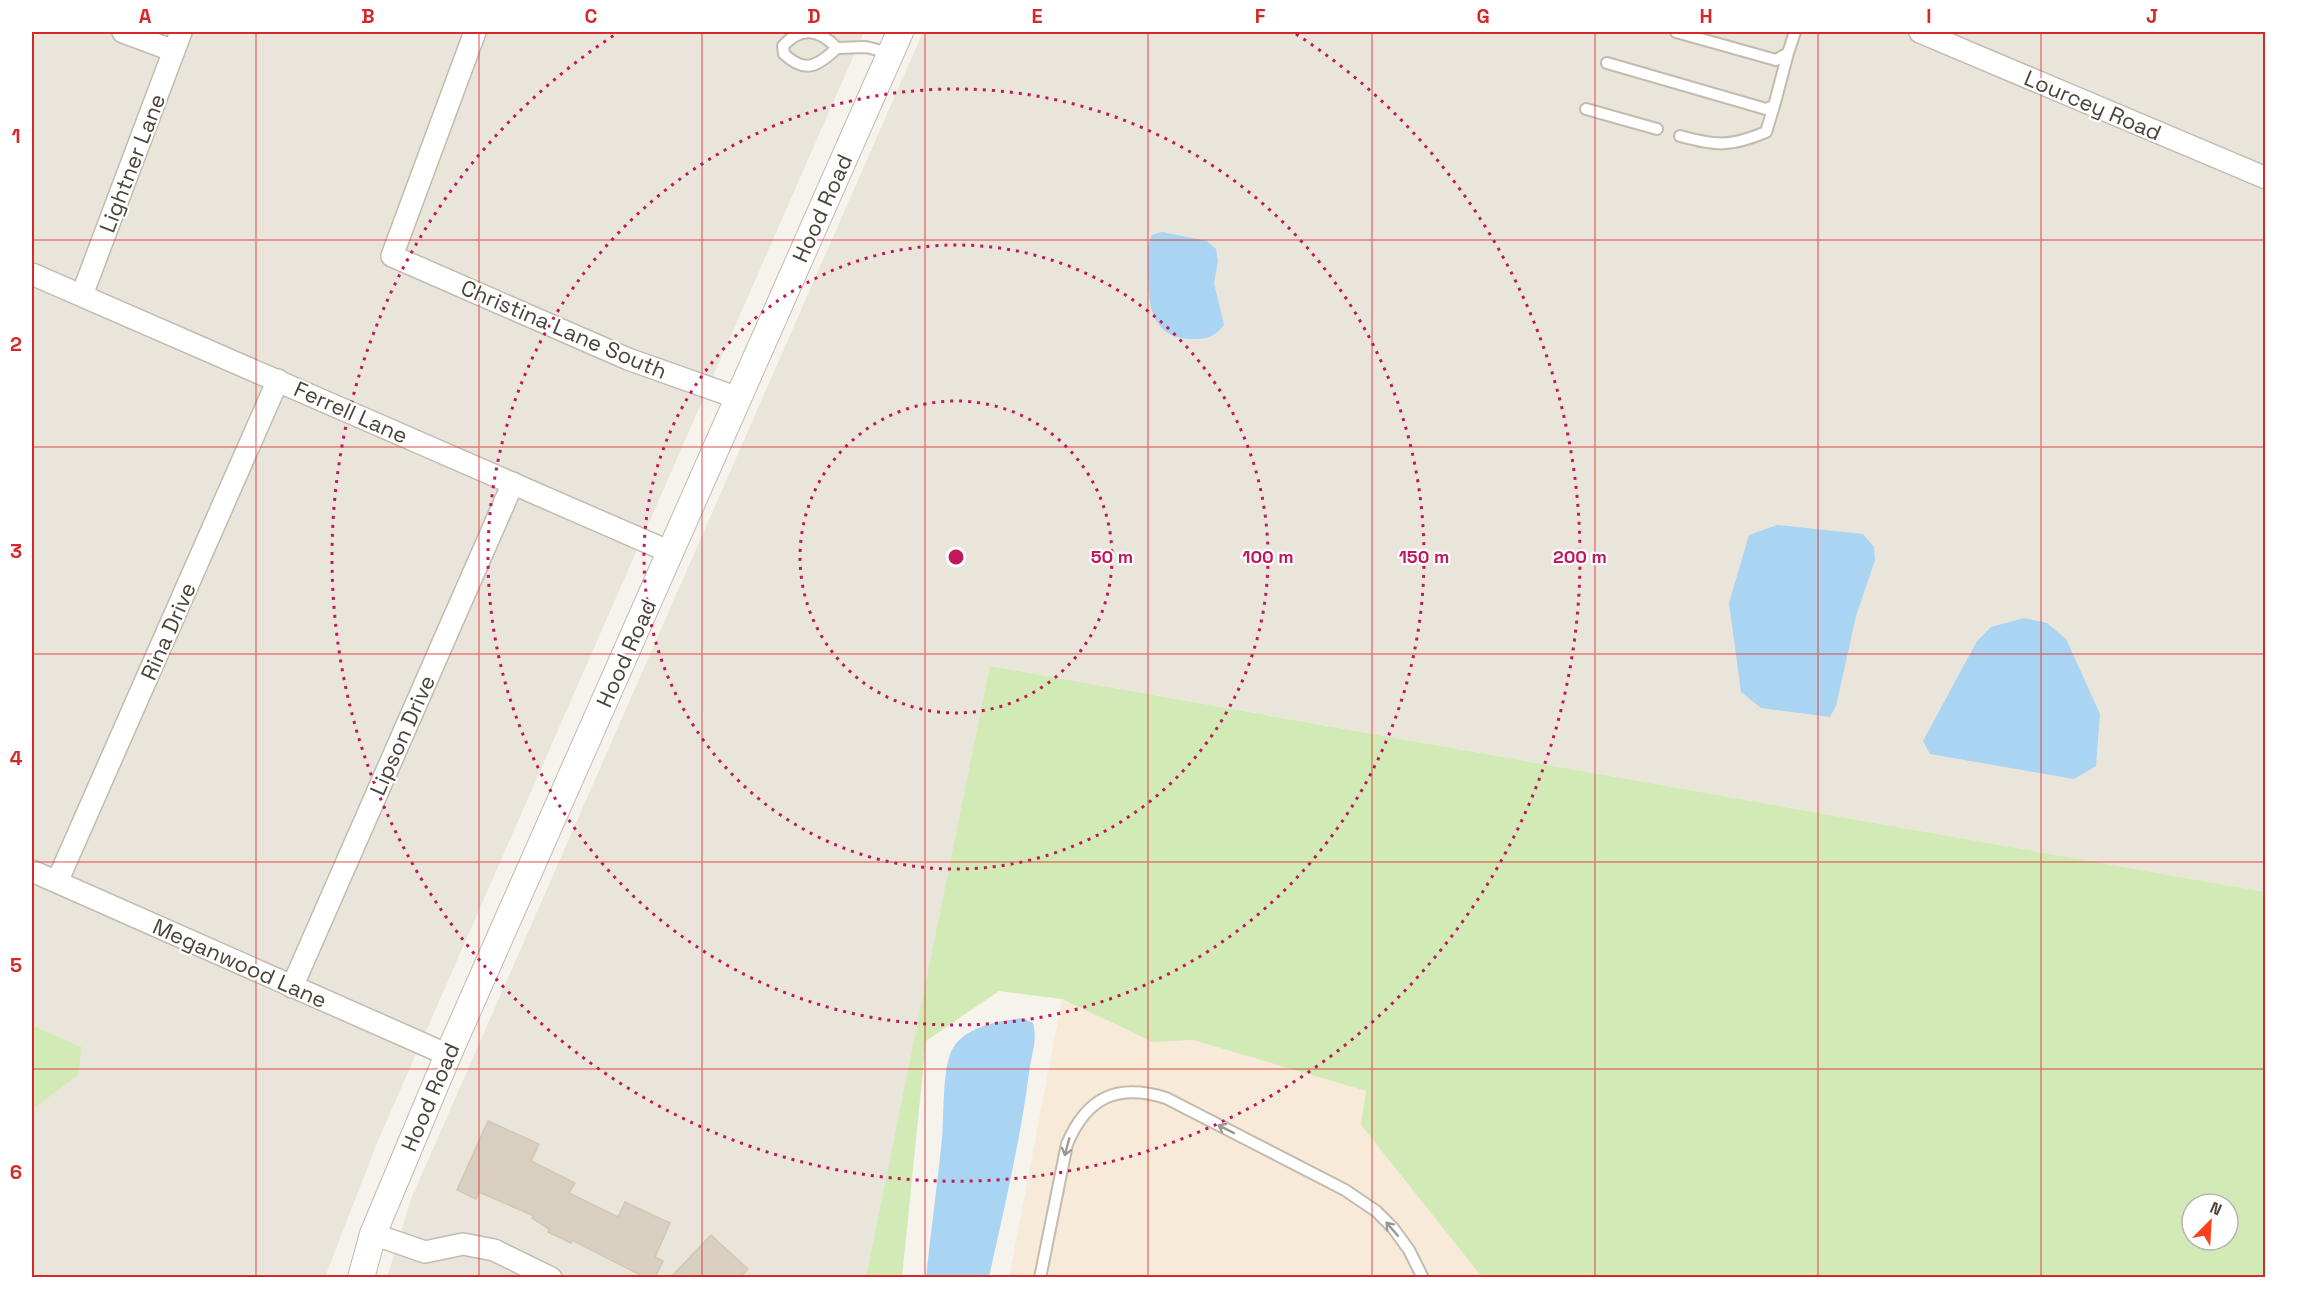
<svg xmlns="http://www.w3.org/2000/svg" width="2297" height="1309" viewBox="0 0 2297 1309" font-family="'Space Grotesk',sans-serif">
	<style>
		.residential { fill: #eae5da }
		.commercial { fill: #f7ead8 }
		.green { fill: #d2eab5; fill-rule: evenodd }
		.water { fill: #a9d4f2 }
		.building { fill: #d8cfc1; stroke: #d3c7b4; stroke-width: 1.5 }
		.lines { fill: none; stroke-linecap: round; stroke-linejoin: round }
		.service-casing { stroke: #c2bbae; stroke-width: 14 }
		.minor-casing { stroke: #c2bbae; stroke-width: 24 }
		.tertiary-casing { stroke: #c2bbae; stroke-width: 28 }
		.service { stroke: #fff; stroke-width: 10 }
		.minor { stroke: #fff; stroke-width: 21 }
		.tertiary { stroke: #fff; stroke-width: 26 }
		.oneway { stroke: #9c9892 }
		.grid { fill: none; stroke: #d62828; stroke-width: 1.5; stroke-opacity: 0.55 }
		.ring { fill: none; stroke: #c2185b; stroke-width: 3; stroke-dasharray: 3 6 }
		.labels { text-anchor: middle; dominant-baseline: central; stroke-width: 4.5; stroke-linejoin: round; paint-order: stroke }
		.street-label { font-size: 22px; fill: #4b4439; stroke: #fff }
		.centre { fill: #c2185b; stroke: #fff; stroke-width: 3 }
		.ring-label { font-size: 18px; text-anchor: middle; font-weight: bold; fill: #c2185b; stroke: #fff; stroke-width: 4.5; stroke-linejoin: round; paint-order: stroke }
		.neatline { fill: none; stroke: #d62828; stroke-width: 2 }
		.grid-label { font-size: 20px; text-anchor: middle; font-weight: bold; fill: #d62828 }
	</style>
	<rect width="100%" height="100%" fill="#f6f3ec"/>
	<!-- residential -->
	<path class="residential" d="M32,32H864L377,1143L325,1277H32V1110L77,1075L82,1047L32,1025Z
		M923,32H2265V892L991,666L866,1277L387,1278L411,1199Z"/>
	<!-- commercial -->
	<path class="commercial" d="M1062,999L1153,1042L1193,1040L1366,1091L1361,1125L1482,1277L1009,1278Z"/>
	<!-- green -->
	<path class="green" d="M990,666L2265,892V1277H1482L1361,1125L1366,1091L1193,1040L1153,1042L1062,999L999,991L926,1041L902,1277H866ZM2192,1204H2228V1240H2192Z
		M32,1025L82,1047L78,1075L32,1110Z"/>
	<!-- water -->
	<path class="water" d="M1162,232L1207,241L1216,249L1218,261L1214,283L1224,325C1217,334 1209,339 1197,339C1152,341 1148,307 1148,271C1148,258 1146,247 1152,235Z
		M1777,525L1863,534L1874,547L1875,560L1856,616L1836,706L1830,717L1761,708L1741,692L1729,603L1749,535Z
		M2024,618L2047,623L2066,639L2100,714L2096,766L2074,779L1930,754L1923,741L1977,641L1991,627Z
		M1023,1018L1033,1023C1038,1041 1031,1054 1029,1073C1020,1142 1004,1209 989,1277H926C931,1232 937,1186 942,1139C944,1118 942,1065 953,1048C966,1026 999,1021 1023,1018Z"/>
	<!-- building -->
	<path class="building" d="M488,1121L539,1144L531,1161L575,1183L569,1193L618,1217L625,1202L670,1223L655,1257L663,1261L655,1278H646L572,1240L571,1243L548,1232L549,1229L532,1218L534,1216L479,1192L476,1199L457,1190Z
		M711,1235L748,1269L740,1278H670Z"/>
	<g class="lines">
		<defs>
			<path id="service" d="M1676,32L1776,60L1788,53L1795,32
				M837,48C818,66 805,74 784,54L783,46C801,26 819,29 837,48L866,47L890,53
				M1607,63L1766,109L1774,106L1788,53
				M1586,109L1657,129
				M1680,136C1717,146 1730,147 1766,132L1774,106
				M1040,1278L1067,1144C1087,1097 1117,1083 1166,1098L1345,1190L1376,1211L1393,1228L1409,1250L1423,1278"/>
			<path id="minor" d="M123,32L174,51
				M475,32L392,256L628,359L738,398
				M1920,32L2266,178
				M32,274L670,552
				M82,295L181,32
				M32,871L448,1055
				M57,882L278,380
				M292,987L513,483
				M373,1234L425,1252L463,1244L494,1250L551,1278"/>
			<path id="tertiary" d="M361,1278L373,1234L448,1055L900,32"/>
		</defs>
		<!-- service casing -->
		<use href="#service" class="service-casing"/>
		<!-- minor casing -->
		<use href="#minor" class="minor-casing"/>
		<!-- tertiary casing -->
		<use href="#tertiary" class="tertiary-casing"/>
		<!-- service -->
		<use href="#service" class="service"/>
		<!-- minor -->
		<use href="#minor" class="minor"/>
		<!-- tertiary -->
		<use href="#tertiary" class="tertiary"/>
	</g>
	<!-- one-way arrows -->
	<defs><path id="oneway-shaft" d="M-6 0H5M1.5-3L5.5 0L1.5 3" fill="none" stroke-width="1.6" stroke-linecap="round" stroke-linejoin="round" transform="scale(1.5)"/></defs>
	<g class="oneway">
		<use href="#oneway-shaft" transform="translate(1226 1129) rotate(-153)"/>
		<use href="#oneway-shaft" transform="translate(1067 1147) rotate(105)"/>
		<use href="#oneway-shaft" transform="translate(1392 1229) rotate(-131)"/>
	</g>
	<!-- grid -->
	<path class="grid" d="M256,32V1278M479,32V1278M702,32V1278M925,32V1278M1148,32V1278M1372,32V1278M1595,32V1278M1818,32V1278M2041,32V1278M32,240H2266M32,447H2266M32,654H2266M32,862H2266M32,1069H2266"/>
	<!-- distance rings -->
	<g class="ring">
		<circle cx="956" cy="557" r="156"/>
		<circle cx="956" cy="557" r="312"/>
		<circle cx="956" cy="557" r="468"/>
		<path d="M1296 34A624 624 0 1 1 616 34"/>
	</g>
	<g class="labels">
		<!-- street labels -->
		<g class="street-label">
			<text transform="translate(2093 105) rotate(23)">Lourcey Road</text>
			<text transform="translate(132 163) rotate(-69)">Lightner Lane</text>
			<text transform="translate(822 208) rotate(-66)">Hood Road</text>
			<text transform="translate(564 329) rotate(23)">Christina Lane South</text>
			<text transform="translate(351 412) rotate(24)">Ferrell Lane</text>
			<text transform="translate(168 631) rotate(-66)">Rina Drive</text>
			<text transform="translate(626 653) rotate(-66)">Hood Road</text>
			<text transform="translate(402 735) rotate(-66)">Lipson Drive</text>
			<text transform="translate(240 963) rotate(24)">Meganwood Lane</text>
			<text transform="translate(430 1097) rotate(-67)">Hood Road</text>
		</g>
	</g>
	<circle cx="956" cy="557" r="9" class="centre"/>
	<g class="ring-label">
		<text x="1112" y="563">50 m</text>
		<text x="1268" y="563">100 m</text>
		<text x="1424" y="563">150 m</text>
		<text x="1580" y="563">200 m</text>
	</g>
	<!-- border -->
	<rect width="2297" height="1309" fill="none" stroke="#ffffff" stroke-width="66"/>
	<!-- north arrow -->
	<g transform="translate(2210 1222) rotate(24)"><circle r="28" fill="#ffffff" stroke="#b7b4b0" stroke-width="1.5"/>
	<path d="M0-4.5L10 22L0 15L-10 22Z" fill="#fc3f1d"/>
	<text y="-9" font-size="16" font-weight="bold" text-anchor="middle" fill="#4b4439">N</text>
	</g>
	<rect x="33" y="33" width="2231" height="1243" class="neatline"/>
	<g class="grid-label">
		<text x="145" y="23">A</text>
		<text x="368" y="23">B</text>
		<text x="591" y="23">C</text>
		<text x="814" y="23">D</text>
		<text x="1037" y="23">E</text>
		<text x="1260" y="23">F</text>
		<text x="1483" y="23">G</text>
		<text x="1706" y="23">H</text>
		<text x="1929" y="23">I</text>
		<text x="2152" y="23">J</text>
		<text x="16" y="143">1</text>
		<text x="16" y="351">2</text>
		<text x="16" y="558">3</text>
		<text x="16" y="765">4</text>
		<text x="16" y="972">5</text>
		<text x="16" y="1179">6</text>
	</g>
</svg>
